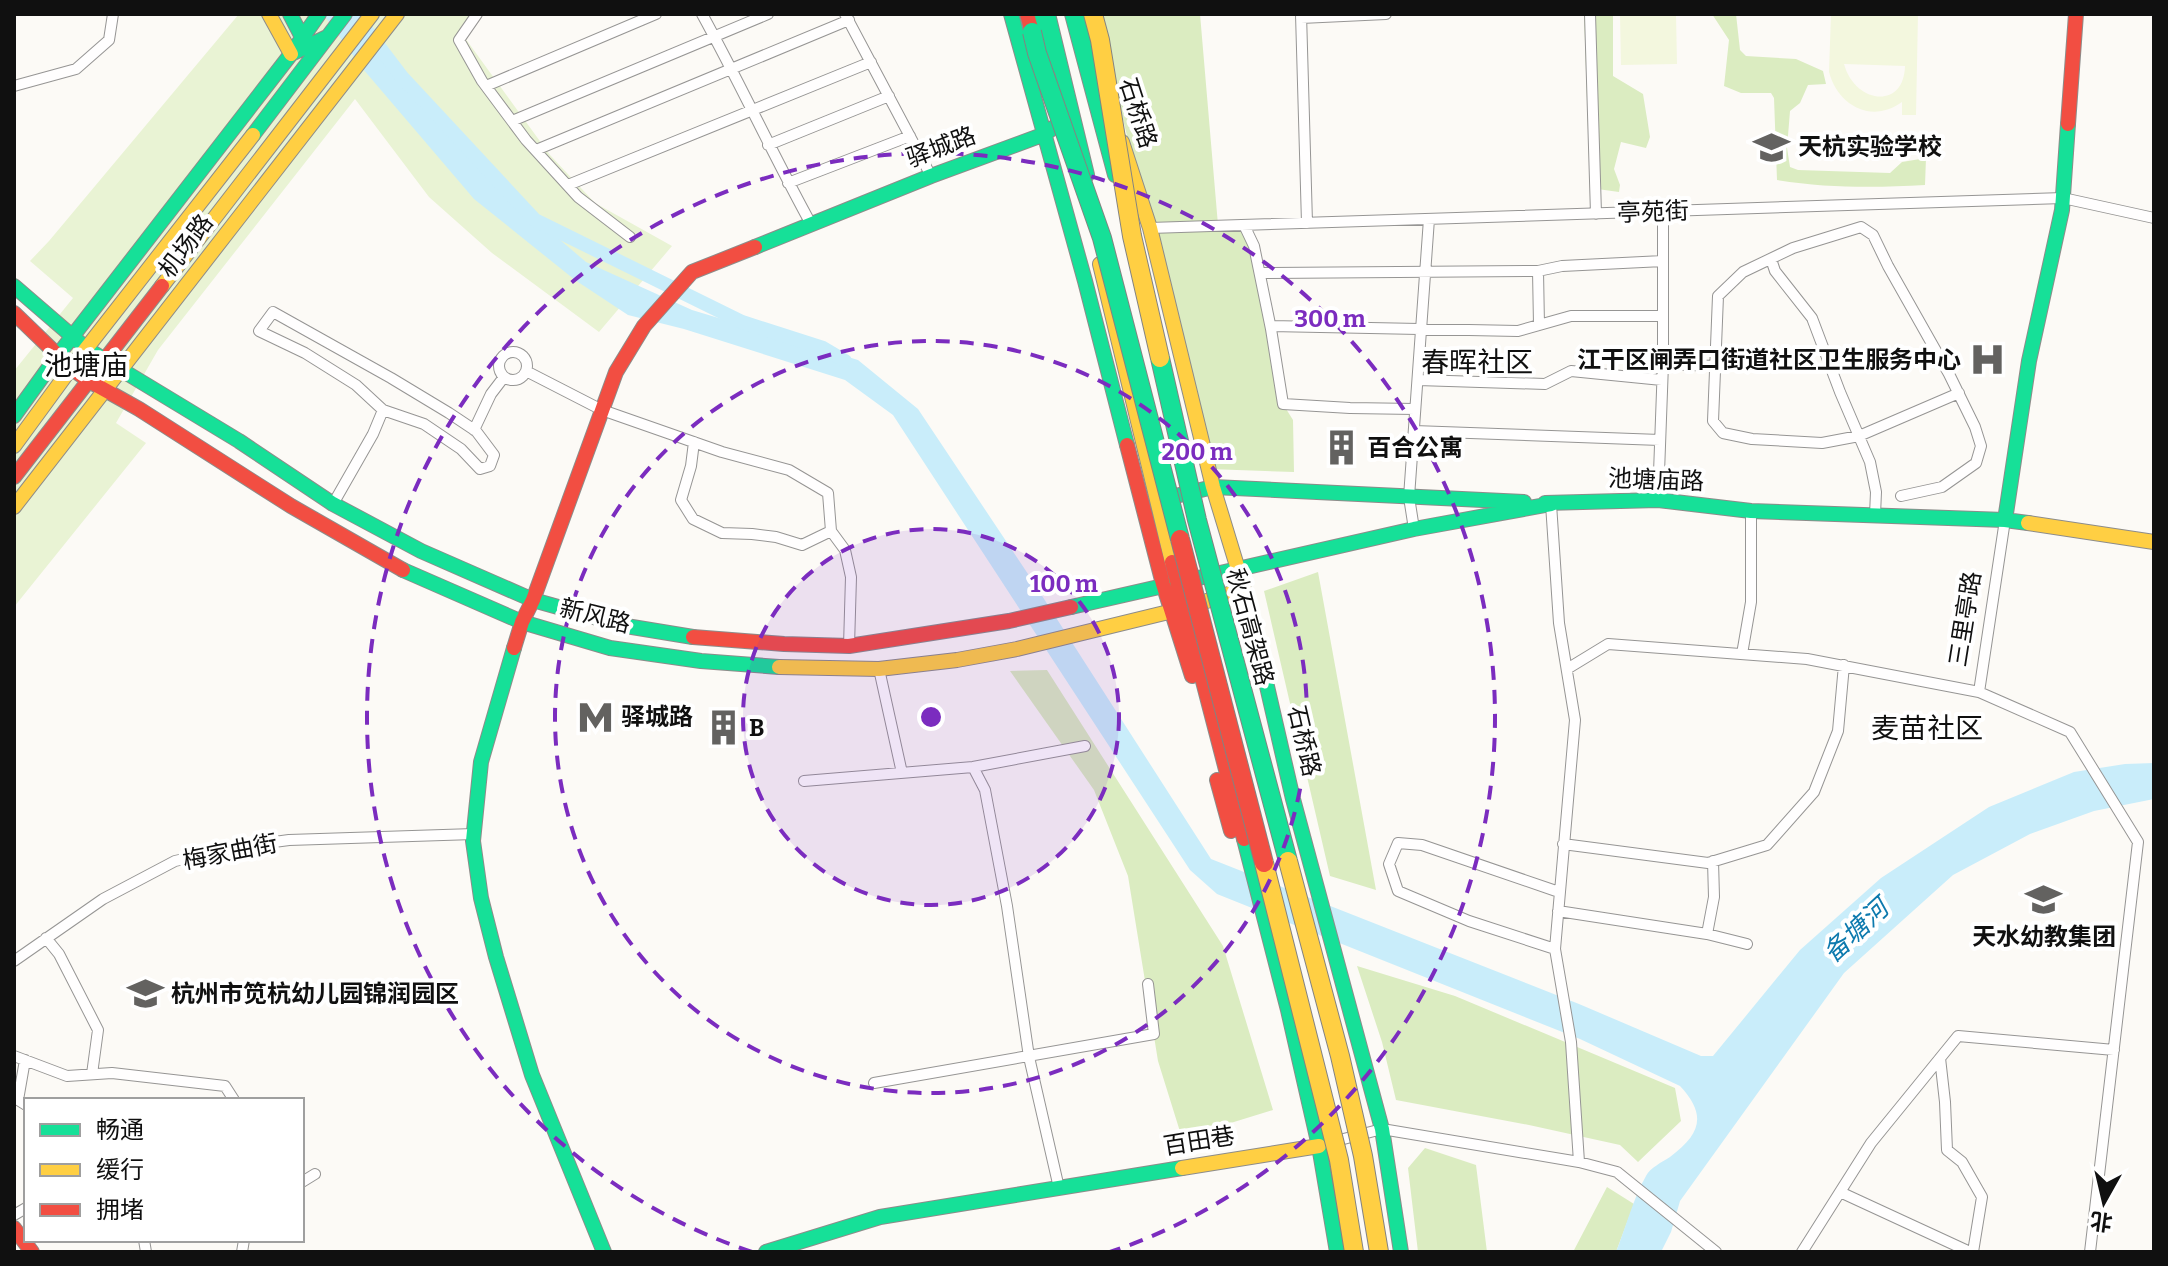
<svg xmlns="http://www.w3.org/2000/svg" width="2168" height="1266" viewBox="0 0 2168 1266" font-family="Bitter,'Noto Sans SC',serif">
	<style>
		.green { fill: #e9f3d4 }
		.forest { fill: #dbecc1 }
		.pitch { fill: #f3f7de; fill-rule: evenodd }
		.water { fill: #c9edfa }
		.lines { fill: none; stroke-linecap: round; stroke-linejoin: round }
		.canal { stroke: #c9edfa; stroke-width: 14 }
		.street-casing { stroke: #969594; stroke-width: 12 }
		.fast-casing { stroke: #8d8c8a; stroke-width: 16 }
		.slow-casing { stroke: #8d8c8a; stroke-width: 16 }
		.jam-casing { stroke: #8d8c8a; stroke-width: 16 }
		.street { stroke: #fffefe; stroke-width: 10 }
		.fast { stroke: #16e098; stroke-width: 14 }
		.slow { stroke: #ffcf43; stroke-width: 14 }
		.jam { stroke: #f24e42; stroke-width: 14 }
		.fast-bridge-casing { stroke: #848381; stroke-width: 20; stroke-linecap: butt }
		.slow-bridge-casing { stroke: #848381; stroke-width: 20; stroke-linecap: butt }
		.jam-bridge-casing { stroke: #848381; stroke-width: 20; stroke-linecap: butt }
		.fast-bridge { stroke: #16e098; stroke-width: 18 }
		.slow-bridge { stroke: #ffcf43; stroke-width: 18 }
		.jam-bridge { stroke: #f24e42; stroke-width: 18 }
		.ring { fill: none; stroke: #7b2cbf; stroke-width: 4; stroke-dasharray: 14 10 }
		.labels { text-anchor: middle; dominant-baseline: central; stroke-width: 8; stroke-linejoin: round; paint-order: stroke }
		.street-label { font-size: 24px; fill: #101010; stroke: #fff }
		.poi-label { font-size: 24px; font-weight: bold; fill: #101010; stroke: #fff; text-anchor: start }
		.water-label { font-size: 26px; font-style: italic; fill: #0d7aae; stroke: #fff }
		.quarter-label { font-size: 28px; fill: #101010; stroke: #fff }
		.centre { fill: #7b2cbf; stroke: #fff; stroke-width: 4 }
		.ring-label { font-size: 24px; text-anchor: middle; font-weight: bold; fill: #7b2cbf; stroke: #fff; stroke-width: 8; stroke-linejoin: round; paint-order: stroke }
	</style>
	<rect width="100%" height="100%" fill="#fcfaf6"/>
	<!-- green -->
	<path class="green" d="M239,14H483L465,38L550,155L595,203L672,246L599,332L492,253L429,197L355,99L158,350L116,423L146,443L14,607V371L73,298L30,261L49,241Z"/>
	<!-- forest -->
	<path class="forest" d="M1097,14H1200L1218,225H1244L1254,246L1283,404L1293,420L1294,472L1209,469Z
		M1584,14H1613V76L1643,94L1650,137L1646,148L1621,142L1614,169L1620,185L1619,192L1590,188Z
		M1712,14H1736L1740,50L1746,56L1796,59L1823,71L1826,84L1808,85L1800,103L1790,111L1787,148L1790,167L1798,170L1890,173L1902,162L1926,158L1925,185C1874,188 1827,188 1777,180L1774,98L1771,93H1741L1724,86L1729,40Z
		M1318,572L1376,890L1330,876L1264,591Z
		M1047,670L1223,946L1273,1110L1182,1138L1158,1061L1128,876L1094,790L1010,671Z
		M1357,966L1455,996L1675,1088L1681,1121L1638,1162L1620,1145L1529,1125L1396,1100L1382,1042Z
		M1425,1148L1476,1165L1487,1252H1418L1408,1168Z
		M1607,1187L1634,1204L1616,1252H1573Z"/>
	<!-- pitch -->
	<path class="pitch" d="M1620,14H1676L1677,64L1621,65Z
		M1831,14H1918L1916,115H1902V102C1872,124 1838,106 1829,72ZM1844,64L1905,66C1904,110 1855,104 1844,64Z"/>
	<!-- water -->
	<path class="water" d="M323,14H350L491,181L586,262L692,310L858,360L918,409L1028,574L1211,859L1579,1004L1701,1056H1713L1800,950L1881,878L1989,807L2074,772L2125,764L2154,763V799L2094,811L2030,834L1953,875L1844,973L1680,1201L1671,1232L1661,1252H1616C1626,1227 1633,1199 1646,1176C1650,1168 1662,1162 1670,1157C1701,1134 1707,1115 1680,1086L1580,1039L1217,894L1190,870L893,415L845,380L684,329L628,315L575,280L474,199L363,69Z"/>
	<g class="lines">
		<!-- canal -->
		<path class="canal" d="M354,14L402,77L535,220L742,322L823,348L845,361"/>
		<defs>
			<path id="street" d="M477,14L459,40L482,81L526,140L578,197L630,237
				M702,14C740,83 773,155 811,224
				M845,14L931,176
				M1301,14L1307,223
				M1590,14L1596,214
				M1301,18L1386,14
				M14,86L76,69L109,40L113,14
				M486,86L656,14
				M512,121L768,14
				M768,145L889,96
				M536,150L849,20
				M788,183L910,136
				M568,185L871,62
				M1244,225L1254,246L1271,329L1283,404L1350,408L1415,409
				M1150,228L2063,198L2154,218
				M1771,259L1775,271L1812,318L1840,392L1870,462L1876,492L1875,515
				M1538,271L1539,325
				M1260,273L1538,271L1562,266L1663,261
				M1271,326L1518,331L1571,316H1663
				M499 366a14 14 0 1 1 28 0a14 14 0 1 1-28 0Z
				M1663,364L1715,366
				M526,371L602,410L722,452L789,470L828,493L831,531L845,550L851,577L849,646
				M1418,380L1545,384L1571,371L1662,380
				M474,430L491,394L504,377
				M1414,431L1660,440
				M694,442L691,466L681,500L693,519L722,533L752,534L776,537L802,545L831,531
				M1901,496L1942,487L1976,463L1981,446L1975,427L1949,374L1888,266L1873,235L1861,227L1793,248L1743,272L1718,296L1713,421L1723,433L1752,439L1822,443L1859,436L1959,393
				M1658,500L1663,364V211
				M333,504L373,434L383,410L424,424L461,449L480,469L490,466L494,455L476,431L449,413L391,378L273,312L259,331L305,353L356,385L383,410
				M1551,504L1559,623L1575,720L1555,949L1571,1042L1579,1162
				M2005,520L1979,692L2070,732L2138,842L2090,1252
				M1414,529L1409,497L1429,219
				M1742,654L1751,602V511
				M879,669L902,773
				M1567,669L1608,644L1807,659L1979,692
				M973,767L985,790L1007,906L1029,1057L1059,1188
				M804,781L973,767L1085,746
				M1563,844L1708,863L1767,845L1814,792L1838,731L1844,665
				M1558,911L1707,934L1747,944
				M1707,934L1714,897L1713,861
				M46,938L59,954L98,1030L92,1074
				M1555,949L1469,921L1398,891L1389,864L1398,843L1422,845L1559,892
				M14,961L103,899L175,861L237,847L289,840L474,834
				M14,1056L67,1076L112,1073L225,1086L234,1100
				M1940,1058L1945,1102L1947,1150L1962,1162L1982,1197L1973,1252
				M25,1060L18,1100L26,1105
				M874,1083L1154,1034L1148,984
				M1332,1142L1382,1129L1579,1162L1617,1172L1716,1252
				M302,1182L315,1174
				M1840,1192L1970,1252
				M14,1215L26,1208
				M144,1240L146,1252
				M242,1252L244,1240
				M1802,1252L1871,1143L1958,1036L2114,1050"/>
			<path id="fast" d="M290,14L302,37
				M1011,14L1085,281L1127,445
				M1038,14L1052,66
				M1048,14L1087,175
				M1072,14L1115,175
				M1083,14L1099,70
				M291,54L327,37
				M253,135L345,14
				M755,247L931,176L1045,134L1066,118
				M14,286L87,349L239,441L333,504L421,551L533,600L626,626L693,637
				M14,416L58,355L291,54L319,14
				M1163,499L1213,487L1524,502
				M1545,503L1658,500L1751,511L2005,520L2028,523
				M2005,520L2029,361L2062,210L2068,124
				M403,570L522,622L610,648L701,661L779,667
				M1071,607L1414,529L1551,504
				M1254,630L1293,799L1382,1129L1401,1252
				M514,648L481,762L473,841L481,898L496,957L532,1075L604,1252
				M1244,839L1288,1010L1319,1146L1337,1252
				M766,1252L880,1217L1182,1168"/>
			<path id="slow" d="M269,14L291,54
				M1122,142L1150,228L1213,487L1244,589L1254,630
				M1100,264L1172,562
				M162,286L372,14
				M14,446L71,368L253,135
				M14,507L397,14
				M2028,523L2154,542
				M779,667L879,669L957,660L1017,649L1185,608L1244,589
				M1182,1168L1319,1146"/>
			<path id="jam" d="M1027,14L1032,32
				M2068,124L2076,14
				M14,313L71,368L89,381L139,409L291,506L403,570
				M1127,445L1163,584L1192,676
				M14,477L162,286
				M1172,562L1244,839
				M693,637L784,644L849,646L1009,621L1071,607
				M514,648L522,622L533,600L616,372L644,326L692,272L755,247
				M1217,780L1231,831
				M14,1228L32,1252"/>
		</defs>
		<!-- street casing -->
		<use href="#street" class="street-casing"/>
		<!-- fast casing -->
		<use href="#fast" class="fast-casing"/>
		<!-- slow casing -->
		<use href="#slow" class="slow-casing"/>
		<!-- jam casing -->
		<use href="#jam" class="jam-casing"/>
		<!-- street -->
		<use href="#street" class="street"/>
		<!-- fast -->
		<use href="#fast" class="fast"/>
		<!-- slow -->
		<use href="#slow" class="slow"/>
		<!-- jam -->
		<use href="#jam" class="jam"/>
		<defs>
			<path id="fast-bridge" d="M1032,32L1037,53L1102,238L1180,539
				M1160,358L1197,520L1288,861"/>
			<path id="slow-bridge" d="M1093,14L1100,40L1132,236L1160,358
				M1288,861L1340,1056L1363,1156L1379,1252
				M1264,863L1339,1160L1354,1252"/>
			<path id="jam-bridge" d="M1180,539L1264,863"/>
		</defs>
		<!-- fast-bridge casing -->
		<use href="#fast-bridge" class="fast-bridge-casing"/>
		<!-- slow-bridge casing -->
		<use href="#slow-bridge" class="slow-bridge-casing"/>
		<!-- jam-bridge casing -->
		<use href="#jam-bridge" class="jam-bridge-casing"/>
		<!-- fast-bridge -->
		<use href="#fast-bridge" class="fast-bridge"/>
		<!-- slow-bridge -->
		<use href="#slow-bridge" class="slow-bridge"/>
		<!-- jam-bridge -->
		<use href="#jam-bridge" class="jam-bridge"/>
	</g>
	<!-- distance rings -->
	<circle cx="931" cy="717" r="188" fill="#7b2cbf" fill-opacity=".12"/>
	<g class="ring">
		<circle cx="931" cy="717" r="188"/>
		<circle cx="931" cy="717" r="376"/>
		<path d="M752 1252A564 564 0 1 1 1110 1252"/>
	</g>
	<!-- icons -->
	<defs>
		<symbol id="school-bare" viewBox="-9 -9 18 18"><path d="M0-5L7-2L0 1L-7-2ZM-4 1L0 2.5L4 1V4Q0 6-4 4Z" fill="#636260" stroke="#fff" stroke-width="2.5" paint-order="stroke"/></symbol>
		<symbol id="hospital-bare" viewBox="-9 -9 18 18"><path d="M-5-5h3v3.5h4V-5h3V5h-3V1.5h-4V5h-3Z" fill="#636260" stroke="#fff" stroke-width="2.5" paint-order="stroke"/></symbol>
		<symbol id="building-bare" viewBox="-9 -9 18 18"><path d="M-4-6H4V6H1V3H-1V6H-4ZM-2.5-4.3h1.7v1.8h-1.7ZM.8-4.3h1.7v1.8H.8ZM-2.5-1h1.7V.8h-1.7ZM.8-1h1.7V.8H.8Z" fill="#636260" stroke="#fff" stroke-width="2.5" paint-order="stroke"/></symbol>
		<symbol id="metro-bare" viewBox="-9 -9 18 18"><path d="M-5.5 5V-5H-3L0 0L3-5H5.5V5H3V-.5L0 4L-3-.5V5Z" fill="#636260" stroke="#fff" stroke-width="2.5" paint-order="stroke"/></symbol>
	</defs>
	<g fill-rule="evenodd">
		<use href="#school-bare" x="1746" y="122" width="51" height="51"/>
		<use href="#hospital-bare" x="1962" y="334" width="51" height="51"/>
		<use href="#building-bare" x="1316" y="422" width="51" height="51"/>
		<use href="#metro-bare" x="570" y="692" width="51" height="51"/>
		<use href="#building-bare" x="698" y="702" width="51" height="51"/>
		<use href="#school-bare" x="2018" y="874" width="51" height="51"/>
		<use href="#school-bare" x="120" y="968" width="51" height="51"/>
	</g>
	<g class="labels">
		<!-- street labels -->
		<g class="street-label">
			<text transform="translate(1138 113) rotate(72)">石桥路</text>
			<text transform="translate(941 147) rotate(-21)">驿城路</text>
			<text transform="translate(1653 212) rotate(-2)">亭苑街</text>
			<text transform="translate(186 246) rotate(-53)">机场路</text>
			<text transform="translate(1656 480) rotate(2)">池塘庙路</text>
			<text transform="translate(595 616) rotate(14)">新风路</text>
			<text transform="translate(1965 619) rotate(-81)">三里亭路</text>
			<text transform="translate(1250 627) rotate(75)">秋石高架路</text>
			<text transform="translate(1304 741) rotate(77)">石桥路</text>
			<text transform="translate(230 852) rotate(-11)">梅家曲街</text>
			<text transform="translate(1199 1141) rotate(-9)">百田巷</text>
		</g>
		<!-- poi labels -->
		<g class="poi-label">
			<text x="1798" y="147">天杭实验学校</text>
			<text x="1961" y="360" text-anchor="end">江干区闸弄口街道社区卫生服务中心</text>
			<text x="1367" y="448">百合公寓</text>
			<text x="621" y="717">驿城路</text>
			<text x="749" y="728">B</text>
			<text x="2044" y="937" text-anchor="middle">天水幼教集团</text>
			<text x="171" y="994">杭州市笕杭幼儿园锦润园区</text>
		</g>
		<!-- water labels -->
		<g class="water-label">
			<text transform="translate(1856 931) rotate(-43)">备塘河</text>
		</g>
		<!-- quarter labels -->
		<g class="quarter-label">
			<text x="1477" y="362">春晖社区</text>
			<text x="86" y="365">池塘庙</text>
			<text x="1927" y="728">麦苗社区</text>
		</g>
	</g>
	<circle cx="931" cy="717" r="12" class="centre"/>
	<g class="ring-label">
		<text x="1330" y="327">300 m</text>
		<text x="1197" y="460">200 m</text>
		<text x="1064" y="592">100 m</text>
	</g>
	<!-- border -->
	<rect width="2168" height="1266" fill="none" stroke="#101010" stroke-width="32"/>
	<!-- legend -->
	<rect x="24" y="1098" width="280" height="144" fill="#ffffff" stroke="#9f9f9f" stroke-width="2"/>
	<rect x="40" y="1124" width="40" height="12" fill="#16e098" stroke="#9f9f9f" stroke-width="2"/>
	<text x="96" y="1138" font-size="24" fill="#101010">畅通</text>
	<rect x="40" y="1164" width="40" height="12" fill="#ffcf43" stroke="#9f9f9f" stroke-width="2"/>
	<text x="96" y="1178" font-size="24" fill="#101010">缓行</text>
	<rect x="40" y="1204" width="40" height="12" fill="#f24e42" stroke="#9f9f9f" stroke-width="2"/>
	<text x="96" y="1218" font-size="24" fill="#101010">拥堵</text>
	<!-- north arrow -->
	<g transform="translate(2104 1202) rotate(188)" stroke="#ffffff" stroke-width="6" paint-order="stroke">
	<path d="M0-6L14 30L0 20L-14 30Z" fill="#101010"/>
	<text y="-12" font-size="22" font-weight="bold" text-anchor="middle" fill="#101010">北</text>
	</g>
</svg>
